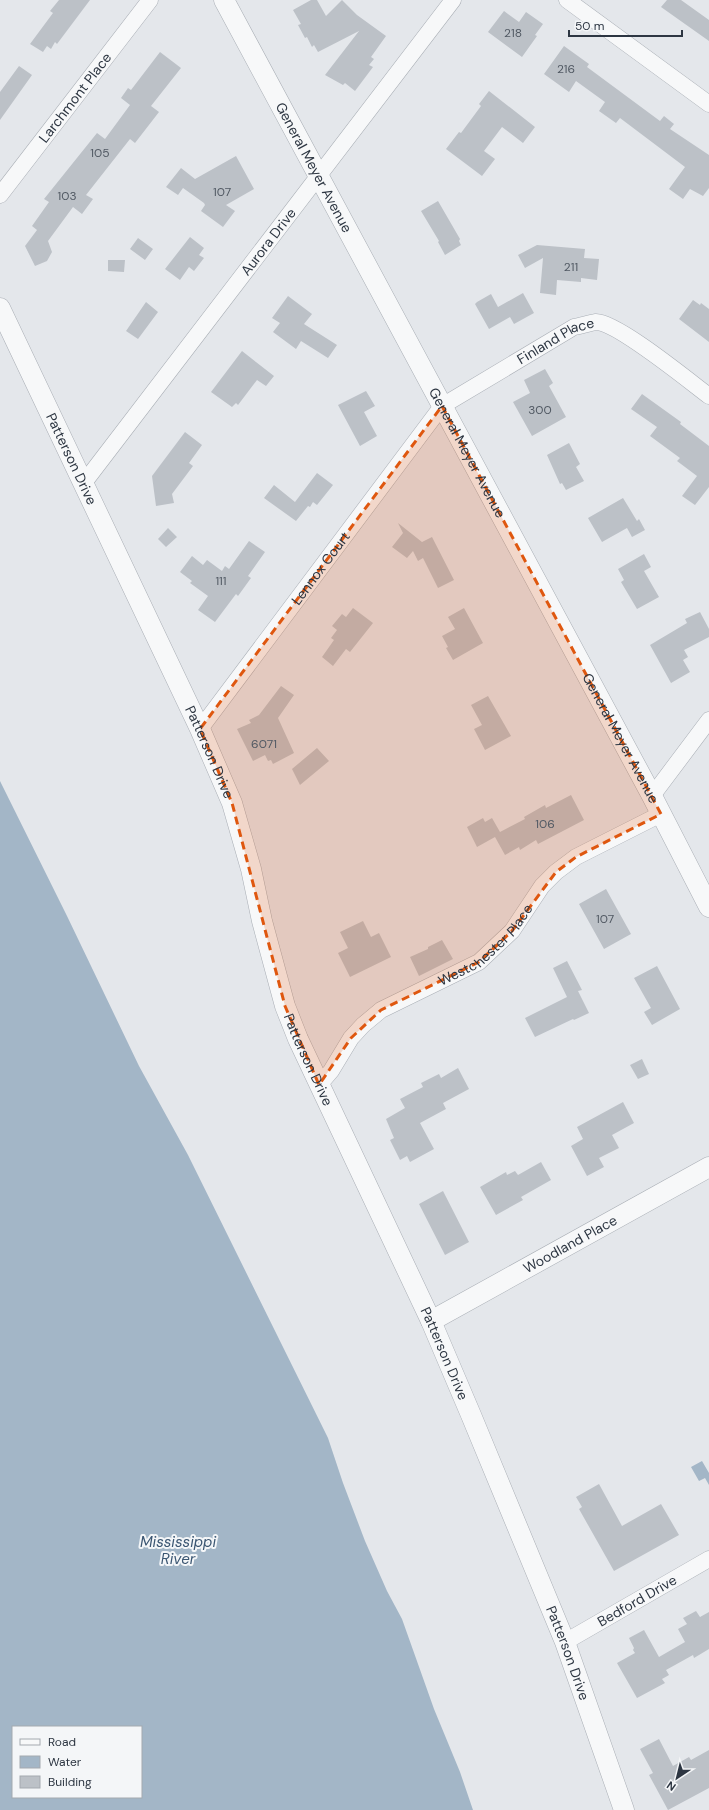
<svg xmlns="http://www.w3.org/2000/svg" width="709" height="1810" viewBox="0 0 709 1810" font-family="'DM Sans',sans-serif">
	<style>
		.water { fill: #a3b6c7; fill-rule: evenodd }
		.building { fill: #bcc1c7 }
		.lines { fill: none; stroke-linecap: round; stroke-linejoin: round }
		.minor-casing { stroke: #a9aeb5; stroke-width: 17 }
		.tertiary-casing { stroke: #a9aeb5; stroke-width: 21 }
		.minor { stroke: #f7f8f9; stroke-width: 16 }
		.tertiary { stroke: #f7f8f9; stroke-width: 20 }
		.marked { fill: #df570f; fill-opacity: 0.2; stroke: #df570f; stroke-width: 3; stroke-dasharray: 8 5; stroke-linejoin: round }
		.labels { text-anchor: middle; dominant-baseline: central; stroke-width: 4; stroke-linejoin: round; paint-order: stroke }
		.number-label { font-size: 12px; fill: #515963 }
		.street-label { font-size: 14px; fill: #2d3642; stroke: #f4f6f8 }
		.water-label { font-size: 15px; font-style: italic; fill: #3b5672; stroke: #f4f6f8 }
	</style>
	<rect width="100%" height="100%" fill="#e4e7eb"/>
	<!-- water -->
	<path class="water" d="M0,781L67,916L139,1066L188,1155L328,1438L343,1483L365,1541L387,1591L402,1619L434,1709L460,1772L473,1810H0ZM13,1727H141V1797H13Z
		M702,1461L709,1473V1485L705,1478L699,1481L691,1467Z"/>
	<!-- building -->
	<path class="building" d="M59,0H90L57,44L55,42L51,49L47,46L43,52L30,44L53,13L50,11Z
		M311,0H317L326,16L342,0L357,15L386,36L371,57L374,59L369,65L373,67L355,91L345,83L343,85L325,75L359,31L318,52L314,45L312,47L307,37L305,38L298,25L301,24L293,10Z
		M667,0H681L709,20V41L661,7Z
		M504,11L519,22L526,12L543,24L535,35L537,36L522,57L488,32Z
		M564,46L589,64L587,67L660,121L664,116L674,124L670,129L709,155V188L703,196L690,189L683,199L669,189L685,167L620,118L616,123L599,111L605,102L576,81L569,92L544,74Z
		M160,52L181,68L151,106L159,112L135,143L130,139L86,195L93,199L82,214L73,207L48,241L52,252L47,261L35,266L25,246L37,230L32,226L49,202L44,199L97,133L105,139L130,105L121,98L128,88L131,90Z
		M19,66L32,75L0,120V92Z
		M489,91L535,127L523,143L502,127L484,151L495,159L482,176L446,149L459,132L461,133L481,106L479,104Z
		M236,156L254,189L226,205L235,211L223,227L201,211L205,205L204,203L183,188L178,195L166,187L181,168L195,179Z
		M438,201L460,239L459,241L461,245L445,255L438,242L439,241L421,211Z
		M190,237L204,248L199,255L204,258L194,271L189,267L180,280L165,269Z
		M138,238L153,249L145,260L130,249Z
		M537,245L585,249L584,258L599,259L597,280L581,278V282L557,280L556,295L540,293L543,258L525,268L518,255Z
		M108,260H125L124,272L108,271Z
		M523,293L534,313L514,324L510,317L489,329L475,304L477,302L491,294L498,307Z
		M288,296L312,314L304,324L337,345L328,358L301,341L296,349L273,332L280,323L272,318Z
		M693,300L700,305L701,303L709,309V342L679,319Z
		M146,302L158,312L138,339L126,331Z
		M242,351L274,376L266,386L257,380L238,405L236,403L232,407L211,392Z
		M545,369L553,383L549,386L566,417L532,436L513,402L530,393L524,380Z
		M366,391L375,406L364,412L377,436L360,446L338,405Z
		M642,394L681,422L680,424L709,446V487L695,505L682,496L697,476L677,461L680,458L650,436L657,427L631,409Z
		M185,432L202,445L189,463L193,466L172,494L174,503L156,506L152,476Z
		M569,443L580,464L576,467L584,481L566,490L562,483L560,484L547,455Z
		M317,473L333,485L317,505L313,502L310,507L308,506L296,521L264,498L274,485L295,502Z
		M623,498L637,521L639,519L645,530L632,537L627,528L602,542L588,518Z
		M398,523L422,542L432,537L454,580L438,588L423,558L418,561L413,551L407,558L392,547L403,533Z
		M168,528L177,537L166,547L158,539Z
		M249,541L265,552L248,576L251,578L238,596L236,594L215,622L198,610L208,596L190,583L192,581L180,572L192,556L203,565L207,560L222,571L225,566L229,569Z
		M644,554L651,567L644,571L659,597L637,609L621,582L624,580L618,569Z
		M353,608L373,623L350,652L346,649L333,666L322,657L334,640L331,638L337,630L332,626L342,614L346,617Z
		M464,608L483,643L453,660L446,648L448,647L442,636L455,629L448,617Z
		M700,612L709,629V637L684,650L688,657L683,660L690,672L671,683L650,645L687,623L685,619Z
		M281,686L294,695L278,718L294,753L273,764L271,760L268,761L265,755L253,761L237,729L251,723L249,720L259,715Z
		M488,696L511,736L485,750L474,729L482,725L471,705Z
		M317,748L329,761L300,785L292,769Z
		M571,795L584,820L538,844L536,840L520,850L519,847L505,855L495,837L477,847L467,827L483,818L485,822L492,818L500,832L525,819L524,817L545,805L546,808Z
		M606,889L631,934L604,949L579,904Z
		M363,921L371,937L379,933L391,957L350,977L338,953L348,948L340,932Z
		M442,940L453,959L419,976L410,957L428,949V947Z
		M567,961L582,990L578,991L589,1013L574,1020L573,1019L535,1037L525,1018L567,997L553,968Z
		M657,966L680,1009L652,1025L644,1012L651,1008L634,978Z
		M642,1059L649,1074L638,1079L630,1065Z
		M458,1068L469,1089L443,1103L446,1109L420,1123L434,1149L410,1162L407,1156L400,1160L390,1140L394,1138L386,1119L405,1108L400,1099L423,1087L421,1083L439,1074L441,1078Z
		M623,1102L634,1123L612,1135L619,1148L599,1158L604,1167L587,1176L571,1146L583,1139L577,1127Z
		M541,1162L551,1180L521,1197L523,1200L496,1215L480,1187L506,1172L507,1175L515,1171L518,1175Z
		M443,1191L469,1242L445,1255L419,1204Z
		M599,1484L622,1526L661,1504L679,1535L614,1571L579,1509L582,1507L576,1497Z
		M696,1611L700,1617L709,1612V1649L694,1658L693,1655L666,1670L669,1675L662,1679L665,1683L637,1698L617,1663L635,1653L633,1650L634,1648L629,1638L644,1630L659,1657L685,1642L678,1629L687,1624L683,1618Z
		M659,1739L673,1766L689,1757L691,1760L709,1750V1788L668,1810L649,1775L653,1773L640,1749Z"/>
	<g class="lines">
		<defs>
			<g id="minor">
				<path d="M567,0L709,104"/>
				<path id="s1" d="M0,195L150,0"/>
				<path id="s2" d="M83,484L453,0"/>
				<path id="s3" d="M200,729L442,406L574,327C581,326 589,323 596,322C617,322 689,381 709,396"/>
				<path d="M652,796L709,720"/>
				<path id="s4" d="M319,1085L331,1071L351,1038L363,1025L381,1010L479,962L512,931L542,886L556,872L576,857L661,814"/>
				<path id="s5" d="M565,1642L709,1559"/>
			</g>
			<g id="tertiary">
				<path id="s6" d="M224,0L652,796L709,907"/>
				<path id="s7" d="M0,308L200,729L232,803L251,869L262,921L285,1006L298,1039L431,1321L471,1415L565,1642L624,1810"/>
				<path id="s8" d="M431,1321L709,1167"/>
			</g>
		</defs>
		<!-- minor casing -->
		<use href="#minor" class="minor-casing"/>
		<!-- tertiary casing -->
		<use href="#tertiary" class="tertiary-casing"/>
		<!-- minor -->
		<use href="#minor" class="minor"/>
		<!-- tertiary -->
		<use href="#tertiary" class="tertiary"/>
	</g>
	<!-- marked area -->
	<path class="marked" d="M442,406L661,814L576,857L556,872L512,931L479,962L381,1010L351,1038L319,1085L285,1006L232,803L200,729Z"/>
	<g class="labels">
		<!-- number labels -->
		<g class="number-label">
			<text x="513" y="33">218</text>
			<text x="566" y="69">216</text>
			<text x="100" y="153">105</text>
			<text x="222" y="192">107</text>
			<text x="67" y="196">103</text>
			<text x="571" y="267">211</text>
			<text x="540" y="410">300</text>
			<text x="221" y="581">111</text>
			<text x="264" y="744">6071</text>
			<text x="545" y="824">106</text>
			<text x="605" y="919">107</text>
		</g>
		<!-- street labels -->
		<g class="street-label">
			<text stroke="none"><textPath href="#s1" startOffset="123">Larchmont Place</textPath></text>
			<text stroke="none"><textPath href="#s6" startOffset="190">General Meyer Avenue</textPath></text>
			<text stroke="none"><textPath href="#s2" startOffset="305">Aurora Drive</textPath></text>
			<text stroke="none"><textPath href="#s3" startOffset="535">Finland Place</textPath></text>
			<text stroke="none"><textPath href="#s6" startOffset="514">General Meyer Avenue</textPath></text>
			<text stroke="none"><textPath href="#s7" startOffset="167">Patterson Drive</textPath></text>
			<text stroke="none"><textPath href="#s3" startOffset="201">Lennox Court</textPath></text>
			<text stroke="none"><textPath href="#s6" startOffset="838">General Meyer Avenue</textPath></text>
			<text stroke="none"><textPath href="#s7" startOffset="491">Patterson Drive</textPath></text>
			<text stroke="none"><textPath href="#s4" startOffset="223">Westchester Place</textPath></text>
			<text stroke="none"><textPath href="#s7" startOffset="815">Patterson Drive</textPath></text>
			<text stroke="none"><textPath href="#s8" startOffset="159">Woodland Place</textPath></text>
			<text stroke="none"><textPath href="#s7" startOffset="1139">Patterson Drive</textPath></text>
			<text stroke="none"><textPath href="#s5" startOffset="83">Bedford Drive</textPath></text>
			<text stroke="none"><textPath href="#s7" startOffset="1463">Patterson Drive</textPath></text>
		</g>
		<!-- water labels -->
		<g class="water-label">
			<text x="178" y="1542">Mississippi<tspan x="178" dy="17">River</tspan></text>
		</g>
	</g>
	<!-- legend -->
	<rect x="12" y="1726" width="130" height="72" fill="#f4f6f8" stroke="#a4a9af"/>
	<rect x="20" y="1739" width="20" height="6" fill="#f7f8f9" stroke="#a4a9af"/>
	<text x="48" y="1746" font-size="12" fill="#2d3642">Road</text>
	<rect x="20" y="1756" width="20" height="12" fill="#a3b6c7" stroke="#a4a9af"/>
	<text x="48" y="1766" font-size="12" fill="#2d3642">Water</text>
	<rect x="20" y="1776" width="20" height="12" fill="#bcc1c7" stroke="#a4a9af"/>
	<text x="48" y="1786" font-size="12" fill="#2d3642">Building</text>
	<!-- north arrow -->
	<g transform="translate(677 1778) rotate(215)" stroke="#f4f6f8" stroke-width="3" paint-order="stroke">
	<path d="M0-3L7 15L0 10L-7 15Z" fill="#2d3642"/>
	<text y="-6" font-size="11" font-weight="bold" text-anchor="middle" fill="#2d3642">N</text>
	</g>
	<!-- scale -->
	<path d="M569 30v6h113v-6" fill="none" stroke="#2d3642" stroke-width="2"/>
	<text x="575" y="30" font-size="12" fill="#2d3642" stroke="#f4f6f8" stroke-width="3" paint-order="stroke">50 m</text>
</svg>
